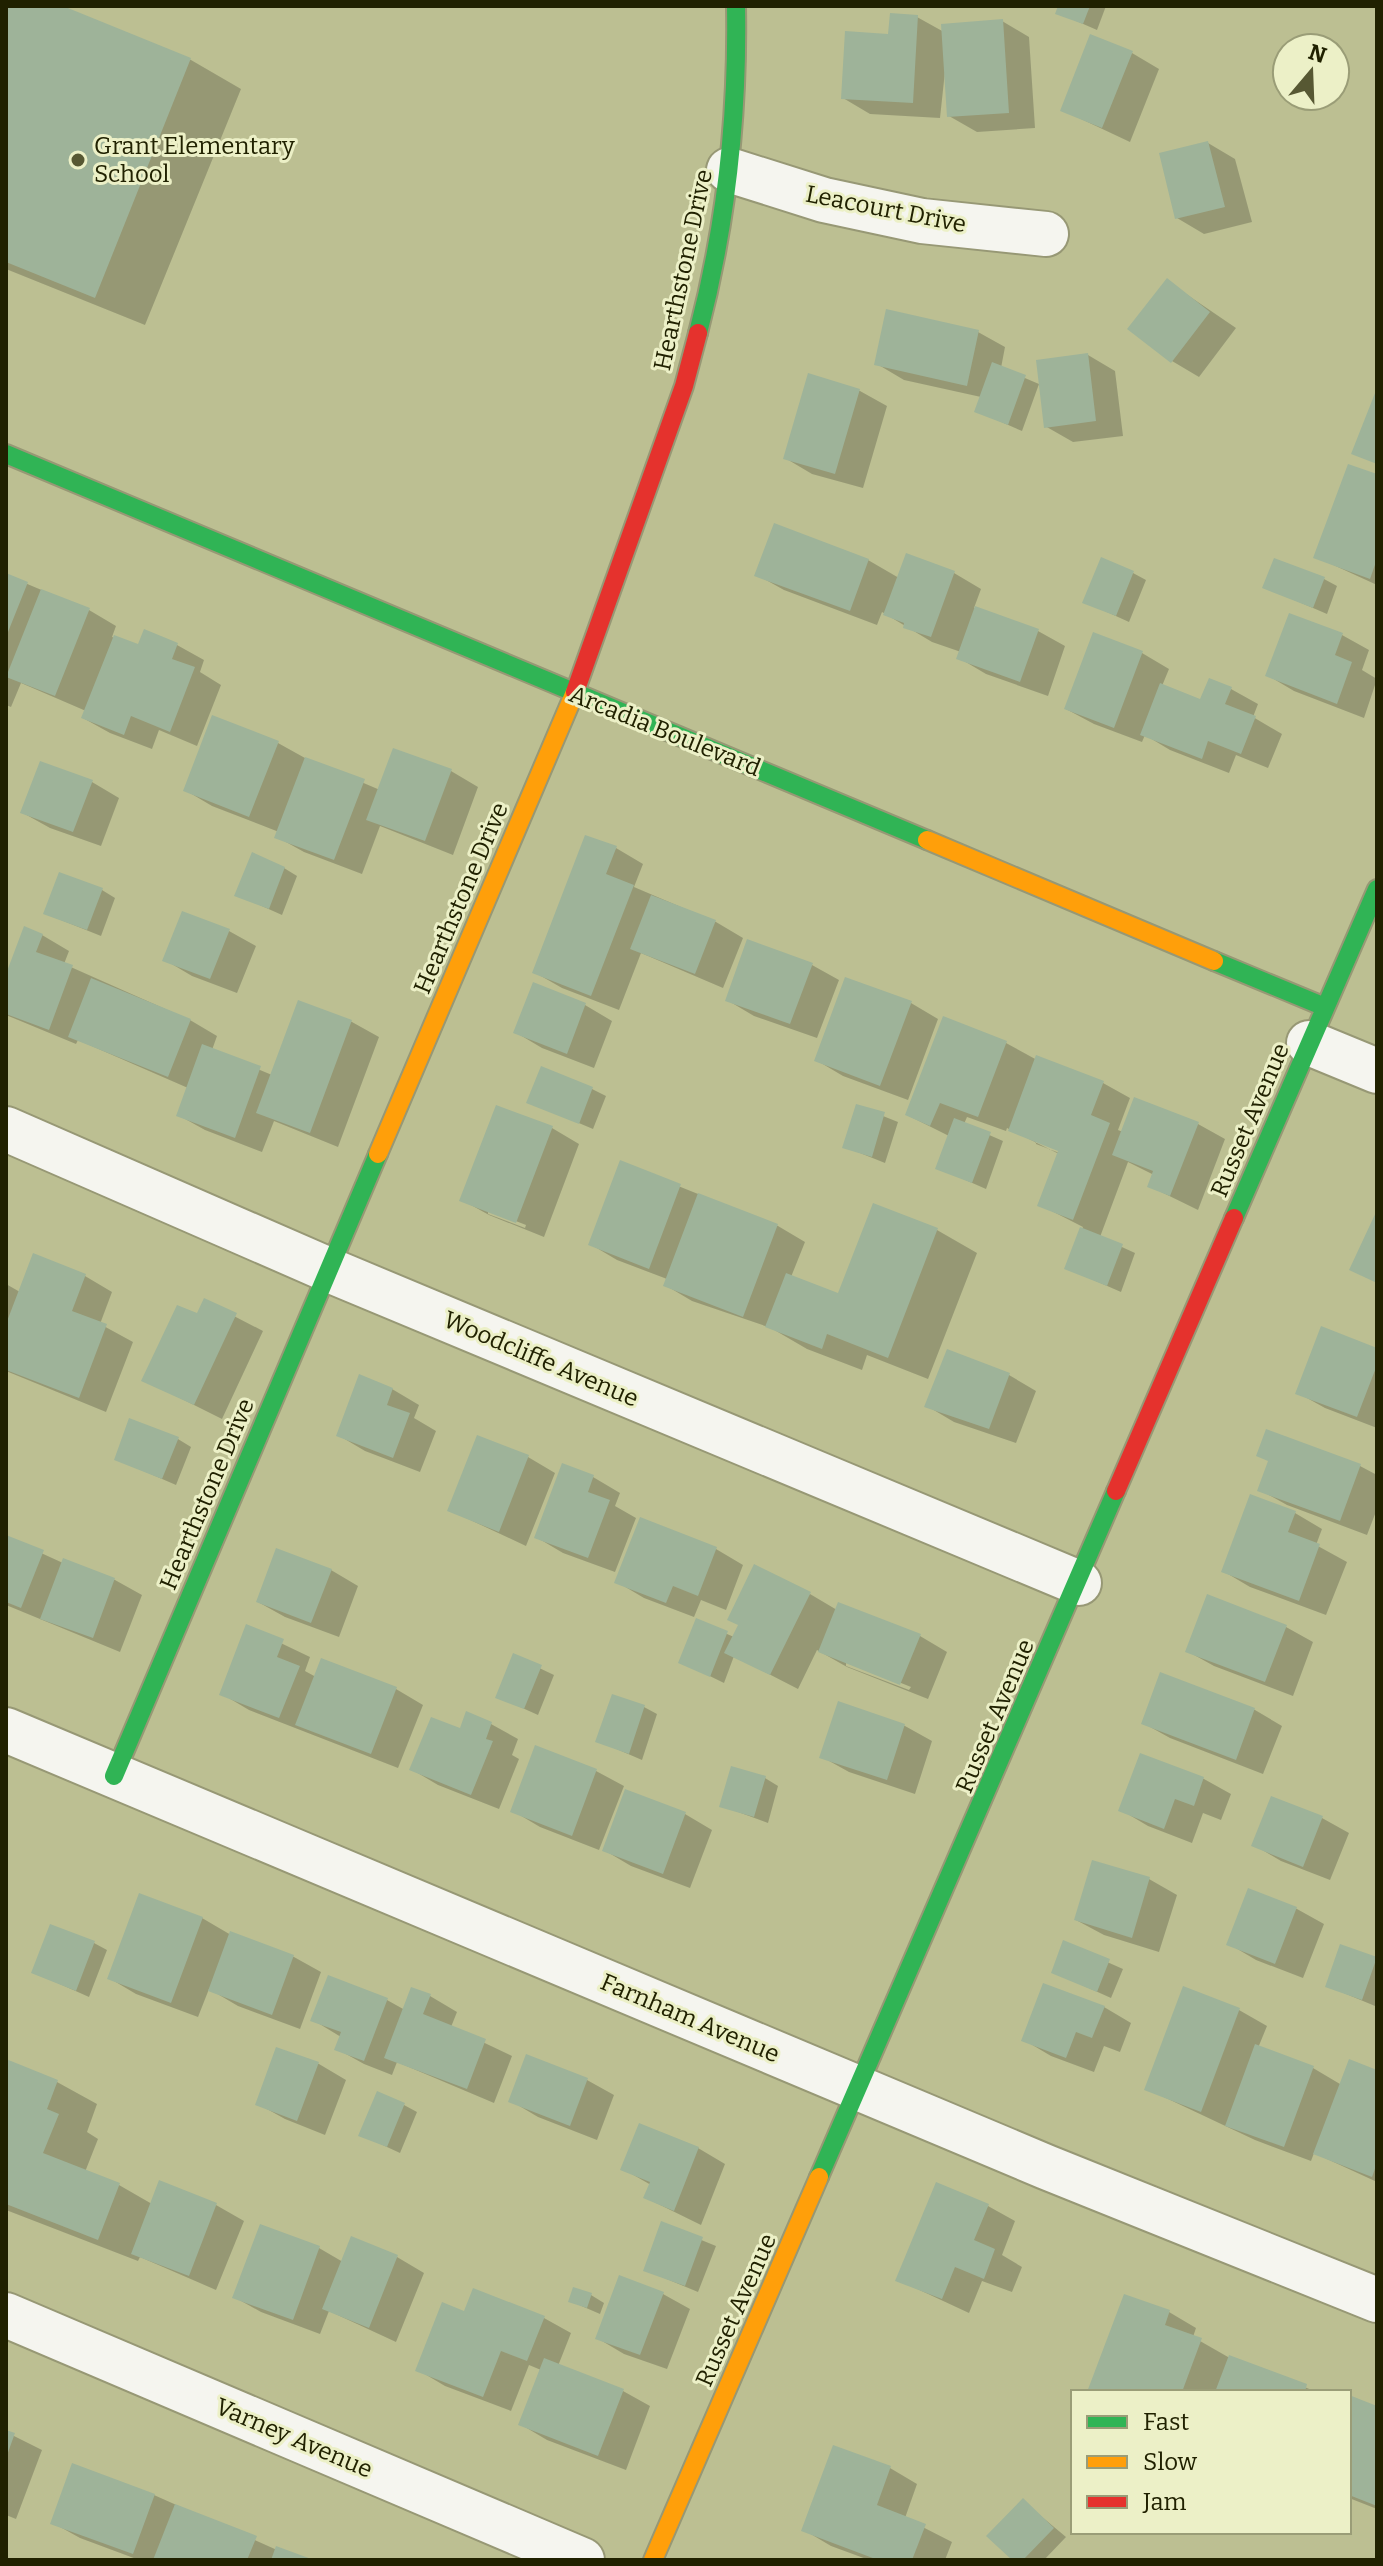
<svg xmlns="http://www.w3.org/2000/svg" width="1383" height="2566" viewBox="0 0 1383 2566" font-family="Bitter,serif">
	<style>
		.shadow { fill: #0003; fill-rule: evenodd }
		.building { fill: #9eb399 }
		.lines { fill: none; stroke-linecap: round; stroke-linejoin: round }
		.street-casing { stroke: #979875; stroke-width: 48 }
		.fast-casing { stroke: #979875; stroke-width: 22 }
		.slow-casing { stroke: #979875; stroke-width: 22 }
		.jam-casing { stroke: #979875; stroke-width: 22 }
		.street { stroke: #f5f5ef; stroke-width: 44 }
		.fast { stroke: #30b455; stroke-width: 18 }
		.slow { stroke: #ff9f0a; stroke-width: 18 }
		.jam { stroke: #e5322d; stroke-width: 18 }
		.poi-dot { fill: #575833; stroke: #ecf0c7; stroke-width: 3 }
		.labels { text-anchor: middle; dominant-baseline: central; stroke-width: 6; stroke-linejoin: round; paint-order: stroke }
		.poi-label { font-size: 24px; fill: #202100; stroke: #ecf0c7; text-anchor: start }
		.street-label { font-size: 24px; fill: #202100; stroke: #ecf0c7 }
	</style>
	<rect width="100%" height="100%" fill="#bcbf92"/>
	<!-- shadow -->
	<path class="shadow" d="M6,6H57L191,60L241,89L145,325L6,269Z
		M1061,6H1106L1097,30L1058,13Z
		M917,17L944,32L1002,21L1029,37L1035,128L977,132L949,116L946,62L940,118L870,114L843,98L890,36Z
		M1132,53L1159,69L1130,142L1062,110Z
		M1208,143L1235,159L1252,222L1204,234L1177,218Z
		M1167,281L1236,328L1199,377L1172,361Z
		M978,332L1005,347L1001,368L1039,384L1022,431L976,411L981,397L904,380L877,364Z
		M1088,355L1115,371L1123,436L1073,442L1045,426Z
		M809,376L860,391L887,406L863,488L812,474L785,458Z
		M1377,477V585L1316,557Z
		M868,560L899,578L954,573L981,589L974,608L1038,631L1065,646L1048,696L986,674L959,658L961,652L932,642L882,612L877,625L784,590L757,575Z
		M1133,573L1146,580L1129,622L1085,602Z
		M6,575L89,610L116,626L112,637L140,647L177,645L204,660L200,672L221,685L197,746L159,730L152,749L110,733L83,718L86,711L21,683L11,707L6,705Z
		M1324,579L1337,586L1327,614L1264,587Z
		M1342,635L1369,650L1362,670L1377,679L1364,718L1294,691L1267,675Z
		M1142,653L1169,669L1162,686L1201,701L1231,689L1258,704L1253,717L1282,734L1268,768L1236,755L1229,773L1170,750L1145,735L1142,742L1094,724L1066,709Z
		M278,743L305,758L380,790L451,771L478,787L453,855L380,826L362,874L304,852L277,837L279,832L212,806L185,790Z
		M92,782L119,798L101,846L50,828L23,813Z
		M616,848L643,864L634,887L716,922L743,938L723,988L641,953L619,1010L562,988L534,972Z
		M284,868L297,876L282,915L237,895Z
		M102,890L115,898L101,936L46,914Z
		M229,931L256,946L237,993L192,976L165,960Z
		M42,935L69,951L64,964L190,1020L217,1036L212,1050L272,1075L299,1002L352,1022L379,1037L338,1147L274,1121L262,1152L205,1130L178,1115L188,1088L78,1040L76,1044L6,1015V980Z
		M812,965L839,980L817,1038L754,1016L727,1000Z
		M534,985L585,1005L612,1021L594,1068L542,1048L515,1032Z
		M911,1003L938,1019L908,1100L843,1076L816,1060Z
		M944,1019L1006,1043L1037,1060L1103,1083L1130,1098L1118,1130L1123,1132L1198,1124L1225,1139L1198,1210L1149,1186L1154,1175L1128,1162L1100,1237L1135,1253L1121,1292L1066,1268L1083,1227L1040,1205L1059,1154L1007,1128L1006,1131L967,1117L964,1124L1003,1141L986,1189L938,1168L949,1136L907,1115ZM1036,1140L1068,1152L1067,1156L1036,1144Z
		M592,1089L606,1096L593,1129L529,1102Z
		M858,1106L898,1122L885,1163L845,1147Z
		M552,1128L579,1144L544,1237L489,1215L462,1200ZM488,1210L526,1225L525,1228L488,1214Z
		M621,1163L778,1226L805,1242L791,1277L839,1295L874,1205L937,1230L977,1253L928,1379L867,1355L862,1370L807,1349L771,1328L692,1301L665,1285L667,1279L617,1260L590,1244Z
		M85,1276L112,1292L100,1324L133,1342L106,1412L6,1371V1284L20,1292Z
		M205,1301L263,1331L222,1419L144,1380L198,1316Z
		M1377,1350V1428L1325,1408L1298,1393Z
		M1009,1375L1036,1391L1016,1443L954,1422L927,1406Z
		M392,1389L419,1405L414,1418L436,1431L420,1472L365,1451L338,1435Z
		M478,1438L528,1457L555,1473L526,1546L449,1510Z
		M178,1439L191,1447L176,1485L116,1459Z
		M1360,1466L1377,1475V1509L1367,1535L1287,1505L1260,1490Z
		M593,1477L620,1493L615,1506L636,1518L615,1572L563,1553L536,1537Z
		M1295,1513L1322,1529L1316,1545L1347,1562L1326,1615L1250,1587L1223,1571Z
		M6,1537L63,1563L115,1580L142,1595L120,1652L6,1605Z
		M716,1549L743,1565L726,1610L701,1600L694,1617L644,1598L617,1582Z
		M331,1570L358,1586L339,1637L285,1617L258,1602Z
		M810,1594L837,1610L920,1636L947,1652L928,1699L847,1667L817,1650L798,1689L734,1656L724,1683L681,1662L697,1621L734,1637ZM846,1661L911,1687L909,1690L846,1666Z
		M247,1627L310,1657L305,1671L316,1677L396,1689L423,1705L398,1768L249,1710L222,1694Z
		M1286,1627L1313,1642L1293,1696L1214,1666L1187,1651Z
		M514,1656L554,1675L538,1715L498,1697Z
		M1161,1675L1255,1710L1282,1726L1263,1774L1170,1738L1143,1723Z
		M839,1704L905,1726L932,1741L915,1794L849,1772L822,1757Z
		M644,1707L657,1714L642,1760L598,1741Z
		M491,1724L518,1739L512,1755L519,1759L499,1809L438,1785L411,1769L461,1731Z
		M536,1748L596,1771L624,1786L599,1850L540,1827L513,1811Z
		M1141,1756L1204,1779L1231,1794L1221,1820L1203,1813L1192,1843L1148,1826L1121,1810Z
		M765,1778L778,1786L768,1823L722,1806Z
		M626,1791L685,1814L712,1830L690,1888L631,1866L604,1850Z
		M1322,1818L1349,1833L1330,1880L1281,1861L1254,1845Z
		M1094,1862L1149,1879L1177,1895L1159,1952L1104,1935L1076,1920Z
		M1249,1891L1297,1909L1324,1924L1303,1978L1256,1960L1229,1944Z
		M202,1918L231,1935L294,1957L321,1972L300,2029L238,2006L209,1989L198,2017L136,1994L109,1978Z
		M94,1943L107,1950L89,1997L33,1972Z
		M1064,1943L1123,1969L1111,1998L1053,1972Z
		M1341,1947L1377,1959L1375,2006L1327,1986Z
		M1184,1989L1239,2010L1267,2026L1258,2048L1313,2068L1340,2084L1377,2072V2182L1314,2153L1311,2161L1255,2140L1147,2089Z
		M430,1996L457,2012L451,2027L512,2056L494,2103L397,2062L392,2075L364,2064L337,2049L341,2037L313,2020L387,2000L405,2010Z
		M1104,2007L1131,2023L1120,2052L1104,2046L1094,2072L1051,2056L1024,2040Z
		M278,2049L319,2064L346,2080L325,2135L285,2119L258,2104Z
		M6,2062L57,2082L97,2104L87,2132L98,2139L85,2172L119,2185L152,2204L161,2182L216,2205L244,2221L216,2290L140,2257L138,2261L6,2210Z
		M587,2080L614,2095L597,2140L538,2117L511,2101Z
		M404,2105L417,2112L400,2153L361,2135Z
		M698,2148L725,2164L701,2225L646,2198L651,2185L623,2169Z
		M988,2206L1015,2221L1002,2255L1022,2267L1012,2292L982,2281L969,2313L898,2280Z
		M662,2224L716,2246L698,2292L645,2270Z
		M319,2248L343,2262L397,2257L424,2273L396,2342L329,2311L320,2334L261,2312L234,2297Z
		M663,2294L690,2309L667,2369L624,2354L597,2338Z
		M591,2295L604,2303L600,2314L570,2301Z
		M1125,2296L1169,2312L1196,2328L1193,2337L1228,2357L1317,2392H1089Z
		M465,2314L544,2318L571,2333L558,2366L623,2391L650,2406L626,2470L547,2440L520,2424L541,2370L529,2365L511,2411L445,2386L418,2370Z
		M1349,2398L1377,2408V2509L1349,2498Z
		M6,2432L42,2450L16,2519L6,2515Z
		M835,2447L890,2468L917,2484L905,2518L952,2542L945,2560H869L831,2546L804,2530Z
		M154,2495L277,2550L309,2560H139L80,2538L53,2523Z
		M1023,2501L1066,2537L1044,2560H1014Z"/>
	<!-- building -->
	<path class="building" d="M6,6H63L191,58L95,298L6,262Z
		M1058,6H1090L1083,24L1055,14Z
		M890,13L918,15L913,103L841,99L845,31L888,34Z
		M1003,19L1009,113L947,117L941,24Z
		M1090,34L1133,51L1102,128L1060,111Z
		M1208,141L1225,207L1175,219L1159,153Z
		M1167,278L1210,312L1171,363L1127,329Z
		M886,309L979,330L967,386L874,365Z
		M1088,353L1096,421L1044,428L1036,360Z
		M992,362L1026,375L1008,425L974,412Z
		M808,373L860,389L835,474L783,459Z
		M1377,388V464L1351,454Z
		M1348,464L1377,474V559L1370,579L1313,558Z
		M774,523L869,559L850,611L754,576Z
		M906,553L955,571L931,637L903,628L904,623L883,615Z
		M1101,557L1134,571L1116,616L1082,603Z
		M1274,558L1325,577L1313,608L1262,588Z
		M6,573L28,582L6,637Z
		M41,589L90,608L55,696L6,677Z
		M975,606L1039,629L1020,682L956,659Z
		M1289,613L1343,633L1335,655L1352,662L1337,704L1265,676Z
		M144,629L178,643L172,659L195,667L170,732L131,716L124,735L81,718L114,635L138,644Z
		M1093,632L1143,651L1114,728L1064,709Z
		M1209,678L1232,687L1225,704L1256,716L1241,754L1208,741L1202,759L1140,735L1160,683L1200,699Z
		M212,715L279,741L249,817L183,791Z
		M393,748L452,769L425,841L366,820Z
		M305,757L365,779L334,860L274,838Z
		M40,761L93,780L73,832L20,813Z
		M585,835L617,846L606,874L634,885L591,996L532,973Z
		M252,852L285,867L269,909L234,896Z
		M59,872L103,888L87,930L43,914Z
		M651,895L716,920L695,974L630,949Z
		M182,911L230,929L210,979L162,961Z
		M24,926L43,934L36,952L73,965L49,1030L6,1014V974Z
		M747,939L813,963L790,1024L725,1001Z
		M845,977L912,1001L880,1086L814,1061Z
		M91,978L191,1019L168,1077L68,1037Z
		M533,982L586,1003L567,1054L513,1033Z
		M298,1000L352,1020L310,1133L256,1113Z
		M943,1016L1007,1041L978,1117L940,1103L930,1126L905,1115Z
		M202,1044L261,1066L235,1138L176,1116Z
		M1036,1055L1104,1081L1091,1115L1110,1123L1073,1220L1037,1206L1058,1151L1008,1131Z
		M541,1066L593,1087L579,1124L526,1103Z
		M1134,1097L1199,1122L1170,1196L1147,1187L1153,1171L1112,1155Z
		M856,1104L885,1112L872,1157L842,1148Z
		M496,1105L553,1126L516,1223L459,1201Z
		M954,1118L991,1132L972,1183L935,1169Z
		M620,1160L681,1184L649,1269L588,1245Z
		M698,1193L778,1224L743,1317L663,1286Z
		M873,1203L938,1228L888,1358L827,1334L822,1349L765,1327L786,1273L838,1293Z
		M1377,1210V1283L1349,1270Z
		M1080,1227L1123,1244L1107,1286L1064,1269Z
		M33,1253L86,1274L72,1311L107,1324L79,1398L6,1370V1324Z
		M204,1298L237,1313L194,1405L141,1381L177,1305L197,1313Z
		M1321,1326L1377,1348V1365L1357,1417L1295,1394Z
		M947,1349L1010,1373L989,1429L924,1407Z
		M359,1374L393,1388L387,1405L410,1413L393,1458L336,1436Z
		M129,1418L179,1437L162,1479L114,1460Z
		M1266,1429L1361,1464L1340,1521L1257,1491L1268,1461L1256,1456Z
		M477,1435L529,1455L499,1532L447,1511Z
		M562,1463L594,1475L588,1492L610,1500L588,1558L534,1538Z
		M1250,1494L1296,1511L1288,1532L1320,1544L1299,1601L1221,1572Z
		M640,1517L717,1547L698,1596L673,1586L666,1603L614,1583Z
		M6,1535L44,1550L21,1608L6,1602Z
		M276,1548L332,1569L311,1623L256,1602Z
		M63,1558L115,1578L93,1638L40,1619Z
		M754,1564L811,1592L770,1675L724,1653L738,1625L727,1620Z
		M1207,1594L1287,1625L1265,1682L1185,1652Z
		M838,1602L921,1634L900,1685L818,1652Z
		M696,1618L728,1631L710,1677L678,1663Z
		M246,1624L284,1639L277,1657L300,1666L279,1718L219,1695Z
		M513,1653L542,1665L524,1709L495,1698Z
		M321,1658L397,1687L371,1754L295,1725Z
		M1160,1672L1255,1708L1236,1760L1141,1724Z
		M612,1694L645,1705L629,1754L595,1742Z
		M838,1701L905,1724L887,1780L819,1758Z
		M466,1711L492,1722L486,1739L493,1741L471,1795L409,1770L431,1717L460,1728Z
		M535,1745L597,1769L572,1836L510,1812Z
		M1140,1753L1204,1777L1194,1806L1175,1799L1164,1829L1118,1811Z
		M731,1766L766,1776L754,1817L719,1807Z
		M625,1789L686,1812L663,1874L602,1851Z
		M1271,1796L1323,1816L1303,1867L1251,1846Z
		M1092,1860L1150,1877L1132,1938L1074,1920Z
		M1248,1888L1297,1907L1275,1964L1226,1945Z
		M139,1893L203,1917L171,2003L107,1979Z
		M50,1924L95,1941L76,1991L31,1973Z
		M230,1931L294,1955L272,2015L208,1991Z
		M1063,1940L1110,1959L1097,1992L1051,1973Z
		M1340,1944L1377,1957L1362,2000L1325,1987Z
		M328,1975L388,1998L364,2061L334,2050L341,2032L310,2021Z
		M1043,1983L1105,2006L1092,2038L1076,2032L1066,2058L1021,2041Z
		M1183,1986L1240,2008L1201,2112L1144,2090Z
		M411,1987L431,1994L423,2014L486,2039L467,2089L384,2058Z
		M1255,2044L1314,2066L1284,2147L1225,2126Z
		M276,2047L319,2062L297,2121L255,2105Z
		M526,2054L588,2078L570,2126L508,2102Z
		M6,2059L58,2080L47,2109L59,2114L43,2153L120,2183L98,2240L6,2204Z
		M1349,2059L1377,2070V2163L1372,2177L1313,2154Z
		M377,2091L405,2103L387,2147L358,2136Z
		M639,2123L699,2147L674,2211L643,2198L650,2182L620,2170Z
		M159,2180L217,2203L189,2276L131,2254Z
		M936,2182L989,2204L974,2240L995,2249L984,2279L955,2267L942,2299L895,2281Z
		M661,2221L703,2237L685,2286L643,2271Z
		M260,2224L320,2246L293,2320L232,2298Z
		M351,2236L398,2255L369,2328L322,2309Z
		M619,2275L664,2292L640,2355L595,2339Z
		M573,2287L592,2293L587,2308L568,2302Z
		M473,2288L545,2316L527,2361L501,2351L483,2397L415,2371L442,2302L464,2311Z
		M1124,2294L1170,2310L1165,2325L1202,2338L1182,2392H1087Z
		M1229,2355L1307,2384L1305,2392H1215Z
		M544,2358L624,2389L598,2456L518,2425Z
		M1349,2395L1377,2406V2506L1349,2495Z
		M6,2430L15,2433L6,2458Z
		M833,2445L891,2466L877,2505L926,2524L912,2560H878L801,2531Z
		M72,2463L155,2494L133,2554L50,2524Z
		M1023,2498L1054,2528L1023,2560H1012L986,2536Z
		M175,2504L257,2536L247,2560H153Z
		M276,2546L314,2560H271Z"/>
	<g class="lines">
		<defs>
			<path id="street" d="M729,170L824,200L922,221L1046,234
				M1309,1043L1377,1071
				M6,1129L329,1270L1079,1583
				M6,1730L1046,2167L1377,2300
				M6,2315L582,2560"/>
			<path id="fast" d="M698,333C726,226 738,116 736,6
				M6,454L927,840
				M1214,961L1325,1007
				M1234,1218L1377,889
				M114,1776L378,1154
				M819,2177L1116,1491"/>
			<path id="slow" d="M927,840L1214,961
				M378,1154L575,692
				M653,2560L819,2177"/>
			<path id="jam" d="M575,692L684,386L698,333
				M1116,1491L1234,1218"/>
		</defs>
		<!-- street casing -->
		<use href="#street" class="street-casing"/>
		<!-- fast casing -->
		<use href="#fast" class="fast-casing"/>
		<!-- slow casing -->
		<use href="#slow" class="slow-casing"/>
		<!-- jam casing -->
		<use href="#jam" class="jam-casing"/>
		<!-- street -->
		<use href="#street" class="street"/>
		<!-- fast -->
		<use href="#fast" class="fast"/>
		<!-- slow -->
		<use href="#slow" class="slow"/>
		<!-- jam -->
		<use href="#jam" class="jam"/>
	</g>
	<!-- markers -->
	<circle class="poi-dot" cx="78" cy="160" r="8"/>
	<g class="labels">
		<!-- poi labels -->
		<g class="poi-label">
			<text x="94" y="146">Grant Elementary<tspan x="94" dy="28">School</tspan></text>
		</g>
		<!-- street labels -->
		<g class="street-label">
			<text transform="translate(886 209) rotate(11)">Leacourt Drive</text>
			<text transform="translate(683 270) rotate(-78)">Hearthstone Drive</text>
			<text transform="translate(665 731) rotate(22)">Arcadia Boulevard</text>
			<text transform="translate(461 898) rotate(-67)">Hearthstone Drive</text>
			<text transform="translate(1250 1120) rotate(-67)">Russet Avenue</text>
			<text transform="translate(541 1359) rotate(23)">Woodcliffe Avenue</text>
			<text transform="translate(207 1494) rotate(-67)">Hearthstone Drive</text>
			<text transform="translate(995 1716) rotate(-67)">Russet Avenue</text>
			<text transform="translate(690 2018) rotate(23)">Farnham Avenue</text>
			<text transform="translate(736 2310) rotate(-66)">Russet Avenue</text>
			<text transform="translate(294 2438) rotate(23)">Varney Avenue</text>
		</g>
	</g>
	<!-- border -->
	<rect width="1383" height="2566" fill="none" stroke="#202100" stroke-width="16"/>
	<!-- legend -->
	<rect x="1071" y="2390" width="280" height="144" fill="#ecf0c7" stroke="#9a9d77" stroke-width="2"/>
	<rect x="1087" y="2416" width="40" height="12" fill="#30b455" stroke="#9a9d77" stroke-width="2"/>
	<text x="1143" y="2430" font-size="24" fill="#202100">Fast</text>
	<rect x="1087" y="2456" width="40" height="12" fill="#ff9f0a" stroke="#9a9d77" stroke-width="2"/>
	<text x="1143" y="2470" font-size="24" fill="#202100">Slow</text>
	<rect x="1087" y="2496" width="40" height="12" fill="#e5322d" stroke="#9a9d77" stroke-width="2"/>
	<text x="1143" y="2510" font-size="24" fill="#202100">Jam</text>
	<!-- north arrow -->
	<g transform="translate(1311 72) rotate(19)"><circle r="38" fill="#ecf0c7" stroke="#9a9d77" stroke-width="2"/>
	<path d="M0-6L14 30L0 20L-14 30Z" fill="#575833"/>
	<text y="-12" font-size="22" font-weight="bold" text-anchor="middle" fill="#202100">N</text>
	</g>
</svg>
